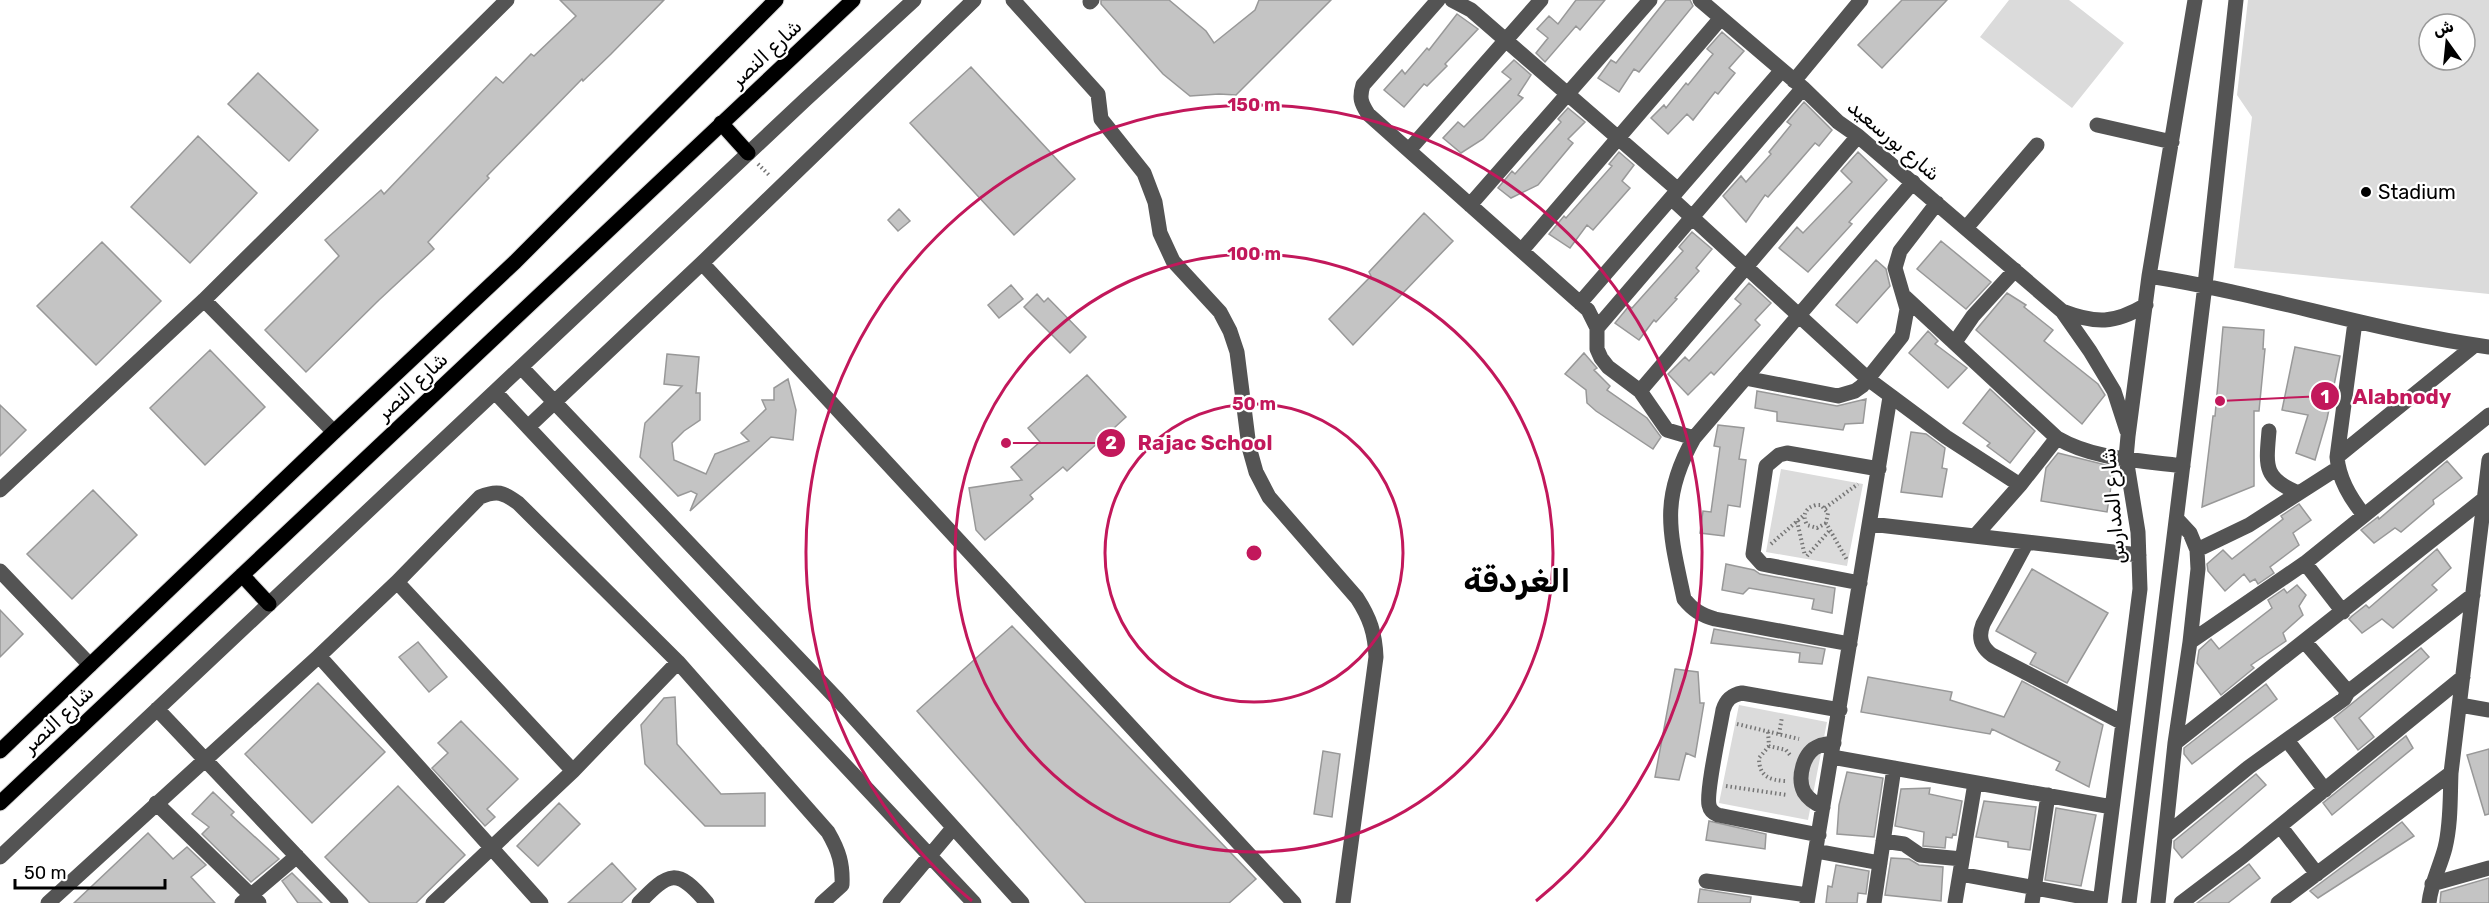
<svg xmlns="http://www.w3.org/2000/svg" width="2489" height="903" viewBox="0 0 2489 903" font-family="Rubik,Vazirmatn,sans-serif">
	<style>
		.green { fill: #dbdbdb; fill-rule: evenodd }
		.building { fill: #c4c4c4; stroke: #989898; stroke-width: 1.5 }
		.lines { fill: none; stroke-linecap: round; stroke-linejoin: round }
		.major-casing { stroke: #dbdbdb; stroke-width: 17 }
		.path { stroke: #767676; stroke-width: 4; stroke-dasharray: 1.5 3; stroke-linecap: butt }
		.minor { stroke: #545454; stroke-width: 15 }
		.major { stroke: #000; stroke-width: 15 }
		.ring { fill: none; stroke: #c2185b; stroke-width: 3 }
		.poi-dot { fill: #000; stroke: #fff; stroke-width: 2 }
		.labels { text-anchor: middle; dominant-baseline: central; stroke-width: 4.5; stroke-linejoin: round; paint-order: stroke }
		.street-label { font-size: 20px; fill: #000; stroke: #fff }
		.poi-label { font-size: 20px; fill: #000; stroke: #fff; text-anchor: start }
		.town-label { font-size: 32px; font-weight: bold; fill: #000; stroke: #fff }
		.centre { fill: #c2185b; stroke: #fff; stroke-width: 3 }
		.ring-label { font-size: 18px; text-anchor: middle; font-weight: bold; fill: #c2185b; stroke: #fff; stroke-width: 4.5; stroke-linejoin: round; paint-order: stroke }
		.leader { fill: none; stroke: #c2185b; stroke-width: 2 }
		.callout-dot { fill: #c2185b; stroke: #fff; stroke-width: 2 }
		.mark-label { font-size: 18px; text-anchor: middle; font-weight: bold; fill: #fff }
		.callout-label { font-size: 21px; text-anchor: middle; font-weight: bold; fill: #c2185b; stroke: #fff; stroke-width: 4.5; stroke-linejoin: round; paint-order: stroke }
	</style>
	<rect width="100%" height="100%" fill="#fff"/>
	<!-- green -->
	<path class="green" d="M2009,0H2069L2124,43L2072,108L1980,37Z
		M2248,0H2489V294L2234,268L2252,117L2237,95ZM2429,24H2465V60H2429Z
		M1781,469L1863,484L1847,566L1766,552Z
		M1739,705L1827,722L1808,820L1719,803Z"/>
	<!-- building -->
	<path class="building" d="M560,0H664L611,54L583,81L582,79L487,176L489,178L428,242L434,249L379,300L306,372L265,330L339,256L325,240L381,190L384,194L496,77L503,83L531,54L534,56L576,16Z
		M1101,0H1169L1206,31L1214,43L1255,10L1259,0H1331L1236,95L1219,94L1190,96L1163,74L1101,4Z
		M1576,0H1605L1580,30L1576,26L1545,62L1536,53L1548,38L1537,29L1549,16L1558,24Z
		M1666,0H1690L1693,6L1639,72L1634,69L1619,92L1598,78L1611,60L1616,63Z
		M1902,0H1947L1882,68L1858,45Z
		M1457,14L1478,29L1445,64L1447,66L1427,86L1424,84L1404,107L1384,90L1402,70L1405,74L1427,48L1429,50Z
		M1722,32L1744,51L1729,68L1735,73L1718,94L1715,92L1693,120L1687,114L1668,134L1651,118L1664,105L1666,108L1686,83L1688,85L1713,54L1707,49Z
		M1514,60L1531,75L1518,95L1523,98L1483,139L1461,153L1443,138L1458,122L1464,127L1511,79L1502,72Z
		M971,67L1075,179L1014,235L910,123Z
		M258,73L318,130L289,161L228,104Z
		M1804,102L1832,130L1819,146L1815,143L1768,197L1765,195L1746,222L1723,196L1741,176L1746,182L1771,154L1769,152L1791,125L1787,122Z
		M1568,108L1585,122L1568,139L1573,143L1538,185L1511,198L1498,188L1512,171L1515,174L1561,122L1558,119Z
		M198,136L257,193L190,263L131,207Z
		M1619,152L1634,165L1622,181L1630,188L1593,230L1587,225L1570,248L1549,234L1564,216L1566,218L1612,166L1609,164Z
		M1858,152L1887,180L1849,222L1852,224L1808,272L1779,248L1797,227L1803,233L1852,182L1841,171Z
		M899,209L910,221L898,231L888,220Z
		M1424,213L1453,241L1353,345L1329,319L1371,276L1369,272Z
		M1692,232L1712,249L1696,268L1699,271L1675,298L1677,299L1656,322L1654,320L1639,340L1615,323L1629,306L1632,308L1683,251L1679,247Z
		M1941,241L1991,282L1966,309L1917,269Z
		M102,242L161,301L96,365L37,306Z
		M1876,260L1886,269L1890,286L1857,323L1836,305Z
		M1749,283L1771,303L1755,320L1760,325L1714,375L1711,372L1688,395L1668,374L1685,357L1689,361L1741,304L1735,299Z
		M1011,285L1023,299L999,318L988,305Z
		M2007,293L2026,305L2024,307L2053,330L2044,341L2098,384L2105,395L2082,424L1976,330Z
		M1037,294L1044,302L1048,298L1086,337L1070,353L1024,307Z
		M2223,327L2264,330L2263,349H2265L2259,411H2254V486L2202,507L2213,416H2215Z
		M1928,331L1938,341L1935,344L1967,368L1948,388L1909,353Z
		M2295,347L2340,356L2327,419L2315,460L2296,453L2308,415L2282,410Z
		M210,350L265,407L205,465L150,408Z
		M1584,353L1597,368L1594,370L1610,386L1607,390L1647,418L1661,437L1653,449L1596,411L1587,403L1586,390L1565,374Z
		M667,354L699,357L696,393H700V420L684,431L672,443L674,460L706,474L715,454L749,441L741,433L766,409L762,400H774V388L788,379L796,410L793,440L771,437L690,511L697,494L691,491L678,496L640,457L645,423L682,386L664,384Z
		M1087,375L1126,417L1067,471L1063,467L1030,495L1033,499L985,540L976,530L969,488L1022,480L1011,467L1040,442L1028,428Z
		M1990,389L2035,431L2010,463L1987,446L1990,443L1963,423Z
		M1757,391L1837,406L1866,399L1863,423L1845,424L1843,430L1777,421V412L1755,408Z
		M0,405L26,430L0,456Z
		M1718,425L1744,428L1739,459L1746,460L1740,507L1728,505L1724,536L1700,533L1703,511L1711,512L1720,447L1714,446Z
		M1911,432L1926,434L1945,448L1942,468L1947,469L1942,497L1901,492Z
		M2058,453L2114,467L2107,512L2041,501L2046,468Z
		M2447,461L2462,478L2433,500L2434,504L2401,532L2395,528L2374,543L2361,530L2378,517L2379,519Z
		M93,490L137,535L72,599L27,554Z
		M2299,504L2311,520L2293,533L2299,545L2270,567L2274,573L2258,584L2255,579L2250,582L2244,574L2225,591L2208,571L2207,564L2223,550L2232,559L2283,519L2281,516Z
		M2437,549L2451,568L2432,585L2437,590L2393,628L2382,619L2362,633L2349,619L2352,616L2366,605L2369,608Z
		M1726,564L1754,570L1760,574L1835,588L1832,613L1812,609L1814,599L1749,588L1743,594L1722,590Z
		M2032,569L2108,613L2067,683L2030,664L2036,653L1996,631Z
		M2297,585L2306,595L2299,606L2303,615L2283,633L2286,641L2251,665L2254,668L2221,695L2197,663L2199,650L2211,639L2219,649L2272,608L2268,600L2284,589L2287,593Z
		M0,610L23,634L0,657Z
		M1012,626L1256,879L1229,903H1086L917,711Z
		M1714,629L1825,649L1822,664L1799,662L1800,653L1711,643Z
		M418,642L447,677L429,692L399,657Z
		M2421,648L2429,657L2359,718L2374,737L2358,750L2334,718Z
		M1675,669L1698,672L1700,703H1704L1695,757L1686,753L1679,780L1655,777Z
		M1868,677L1952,692L1950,700L2004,717L2022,681L2103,725L2089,787L2056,770L2060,762L1992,729L1990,734L1861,712Z
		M318,683L385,752L312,823L245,754Z
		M2266,684L2277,699L2192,764L2184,754V748Z
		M675,697L677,744L721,794L765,793V826H705L645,764L641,725L664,698Z
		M461,721L518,779L487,809L495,817L485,826L432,768L448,753L438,743Z
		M2406,736L2413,748L2332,815L2323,803Z
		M2489,749V814L2485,815L2467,755Z
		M1323,751L1340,754L1332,817L1314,814Z
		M1847,772L1883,778L1874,837L1837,834L1839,805Z
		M2256,774L2266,785L2182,858L2174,848V841Z
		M398,786L465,855L416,903H370L325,857Z
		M1930,788L1929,794L1962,801L1956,835L1953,834L1952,838L1946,837L1945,848L1923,846L1924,832L1895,826L1901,789Z
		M213,792L234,812L231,815L279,859L251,882L202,834L209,827L192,814Z
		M1984,801L2036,807L2030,850L2008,847V842L1976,837Z
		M559,803L580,824L538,866L517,846Z
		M2056,808L2096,815L2081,886L2045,880Z
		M1709,821L1766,834L1765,849L1706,840Z
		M2402,822L2414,836L2318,898L2310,891Z
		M148,833L173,859L187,847L206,865L191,877L215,903H74Z
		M1891,858L1909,859L1919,865L1943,867L1941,901L1885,895Z
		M612,863L636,889L621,903H568Z
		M2249,864L2260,878L2228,903H2197Z
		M1836,865L1869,871L1866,894L1858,893L1857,903H1826L1828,886L1832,887Z
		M292,873L322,903H298L282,881Z
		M2489,878V903H2440L2441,892Z
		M1700,889L1751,897L1750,903H1698Z"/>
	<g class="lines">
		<defs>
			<path id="major" d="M721,123L748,153
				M242,575L269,604
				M0,751L334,432L515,262L776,0
				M0,803L853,0"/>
		</defs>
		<!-- major casing -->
		<use href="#major" class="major-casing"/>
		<!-- path -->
		<path class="path" d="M758,164L770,176
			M1825,508L1858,484
			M1797,521L1805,556
			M1826,523L1817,528L1807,525C1802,515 1805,508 1816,505H1821L1828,513L1826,523L1847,560
			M1771,544L1804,515
			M1807,556L1830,530
			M1737,724L1799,739
			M1768,732L1769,746L1786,750L1790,755
			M1779,734L1782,717
			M1769,746L1759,758C1759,776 1769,780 1785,781
			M1726,786L1787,795"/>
		<!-- minor -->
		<path class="minor" d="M1013,0L1098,94L1101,119L1144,173L1155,202L1160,233L1173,261L1220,312L1230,331L1237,352L1249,447L1256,472L1269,497L1357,598C1370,618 1375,633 1376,657L1343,903
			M1438,0L1363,85C1359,98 1361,103 1368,114L1588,310L1597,328V349L1601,358L1608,367L1640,391L1667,430L1694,438
			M1452,0L1471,10L1678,190
			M1700,0L1803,88L1838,122L1858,136L2062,311L2090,351L2114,391L2127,431
			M1090,2L1092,0
			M1794,81L1861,0
			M2097,125L2172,142
			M1409,150L1541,0
			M1671,198L1868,379L1946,437L2020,485
			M1470,205L1650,0
			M1966,228L2037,145
			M1522,250L1721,18
			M702,263L1294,903
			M2149,276C2264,294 2374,331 2489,347
			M1905,297L2057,438C2095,460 2140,460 2183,466
			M204,300L334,432
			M1580,303L1782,70
			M2062,311C2096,324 2114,324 2146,305
			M2355,322L2337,457C2339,480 2350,498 2364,515
			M1597,328L1803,88
			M1955,342L1973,316L2015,270
			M521,367L838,700L1022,903
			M1745,378L1838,396L1855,391L1862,386L1902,336L1907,309L1895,268L1900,251L1937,203
			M1640,391L1858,136
			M495,392L974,903
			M528,427L702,263L974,0
			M2269,431C2266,466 2263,479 2299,493
			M2337,457L2475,345
			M0,490L204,300L507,0
			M1870,524L2139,555
			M1975,536L2020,485L2057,438
			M2027,542L1983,624C1978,637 1981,647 1992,655L2123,723
			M2197,550L2249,525L2338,468
			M2305,563L2343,612
			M0,571L90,665
			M1860,583L1762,564L1753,554L1766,466L1779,455L1787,453L1879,469
			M2190,642L2305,563L2489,415
			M2305,642L2348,692
			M1850,644L1715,619C1701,615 1693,610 1684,599C1670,533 1659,500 1694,438L1913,182
			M319,656L397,582
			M2460,705L2489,710
			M157,709L341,903
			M2287,740L2325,790
			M2175,743L2484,499
			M1832,757L2112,807
			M573,771L397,582L480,497C497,490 503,492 518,503L678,662L828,832C839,851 843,864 842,885L822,903
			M156,803L259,903
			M1823,807C1816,804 1809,800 1804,792C1797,778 1803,752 1819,746C1824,744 1829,744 1834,743
			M2280,826L2317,874
			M2167,834L2249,767L2344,699L2348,692L2473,595
			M1819,835L1718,815C1713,813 1710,810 1709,805C1706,792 1720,728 1723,710C1726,700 1731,695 1742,693L1840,710
			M1883,841L1904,844L1920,855L1962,859
			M1816,851L1880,863
			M0,857L806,99L914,0
			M1960,874L2100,900
			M1706,881L1808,895
			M2432,884L2489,868
			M48,903L319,656L541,903
			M242,903L297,856
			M433,903L573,771L678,662
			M639,903C669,872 677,867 707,903
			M890,903L953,828
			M1807,903L1890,397
			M1874,903L1894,768
			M1955,903L1975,783
			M2032,903L2048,795
			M2100,903L2140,589L2138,532L2126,458L2128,436L2149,276L2195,0
			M2129,903L2205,285L2236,0
			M2158,903L2175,743L2190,642L2198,569L2197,550L2190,533L2177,519
			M2181,903L2243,856L2463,677
			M2278,903L2451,773
			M2429,903C2431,883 2440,867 2445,848C2451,824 2450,798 2451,773L2489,460"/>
		<!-- major -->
		<use href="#major" class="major"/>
	</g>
	<!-- distance rings -->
	<g class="ring">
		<circle cx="1254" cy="553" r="149"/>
		<circle cx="1254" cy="553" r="299"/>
		<path d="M972 901A448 448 0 1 1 1536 901"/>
	</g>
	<!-- markers -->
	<circle class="poi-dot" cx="2366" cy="192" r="6"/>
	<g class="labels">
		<!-- street labels -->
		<g class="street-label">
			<text transform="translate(766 53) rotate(-43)">شارع النصر</text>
			<text transform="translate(1894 140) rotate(40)">شارع بورسعيد</text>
			<text transform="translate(412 386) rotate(-43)">شارع النصر</text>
			<text transform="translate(2113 506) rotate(-95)">شارع المدارس</text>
			<text transform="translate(58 719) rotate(-43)">شارع النصر</text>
		</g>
		<!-- poi labels -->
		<g class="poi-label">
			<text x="2378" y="192">Stadium</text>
		</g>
		<!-- town labels -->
		<g class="town-label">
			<text x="1517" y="581">الغردقة</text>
		</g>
	</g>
	<circle cx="1254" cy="553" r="9" class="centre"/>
	<g class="ring-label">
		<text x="1254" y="111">150 m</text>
		<text x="1254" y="260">100 m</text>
		<text x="1254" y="410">50 m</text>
	</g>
	<!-- callouts -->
	<path class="leader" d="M2220 401L2325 396M1006 443L1111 443"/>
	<g class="callout-dot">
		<circle cx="2220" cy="401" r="6"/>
		<circle cx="1006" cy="443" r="6"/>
		<circle cx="2325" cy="396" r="15"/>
		<circle cx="1111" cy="443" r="15"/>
	</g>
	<g class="mark-label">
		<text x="2325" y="403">1</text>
		<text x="1111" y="449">2</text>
	</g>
	<g class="callout-label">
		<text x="2402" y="404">Alabnody</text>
		<text x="1205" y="450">Rajac School</text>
	</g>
	<!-- north arrow -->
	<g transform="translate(2447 42) rotate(345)"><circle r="28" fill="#ffffff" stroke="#999999" stroke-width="1.5"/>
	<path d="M0-4.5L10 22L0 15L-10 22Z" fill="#000000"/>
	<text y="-9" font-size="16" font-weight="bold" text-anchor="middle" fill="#000000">ش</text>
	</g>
	<!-- scale -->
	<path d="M15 879v9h150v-9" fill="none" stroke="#000000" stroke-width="3"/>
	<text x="24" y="879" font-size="18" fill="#000000" stroke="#ffffff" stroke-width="4.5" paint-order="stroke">50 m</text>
</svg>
